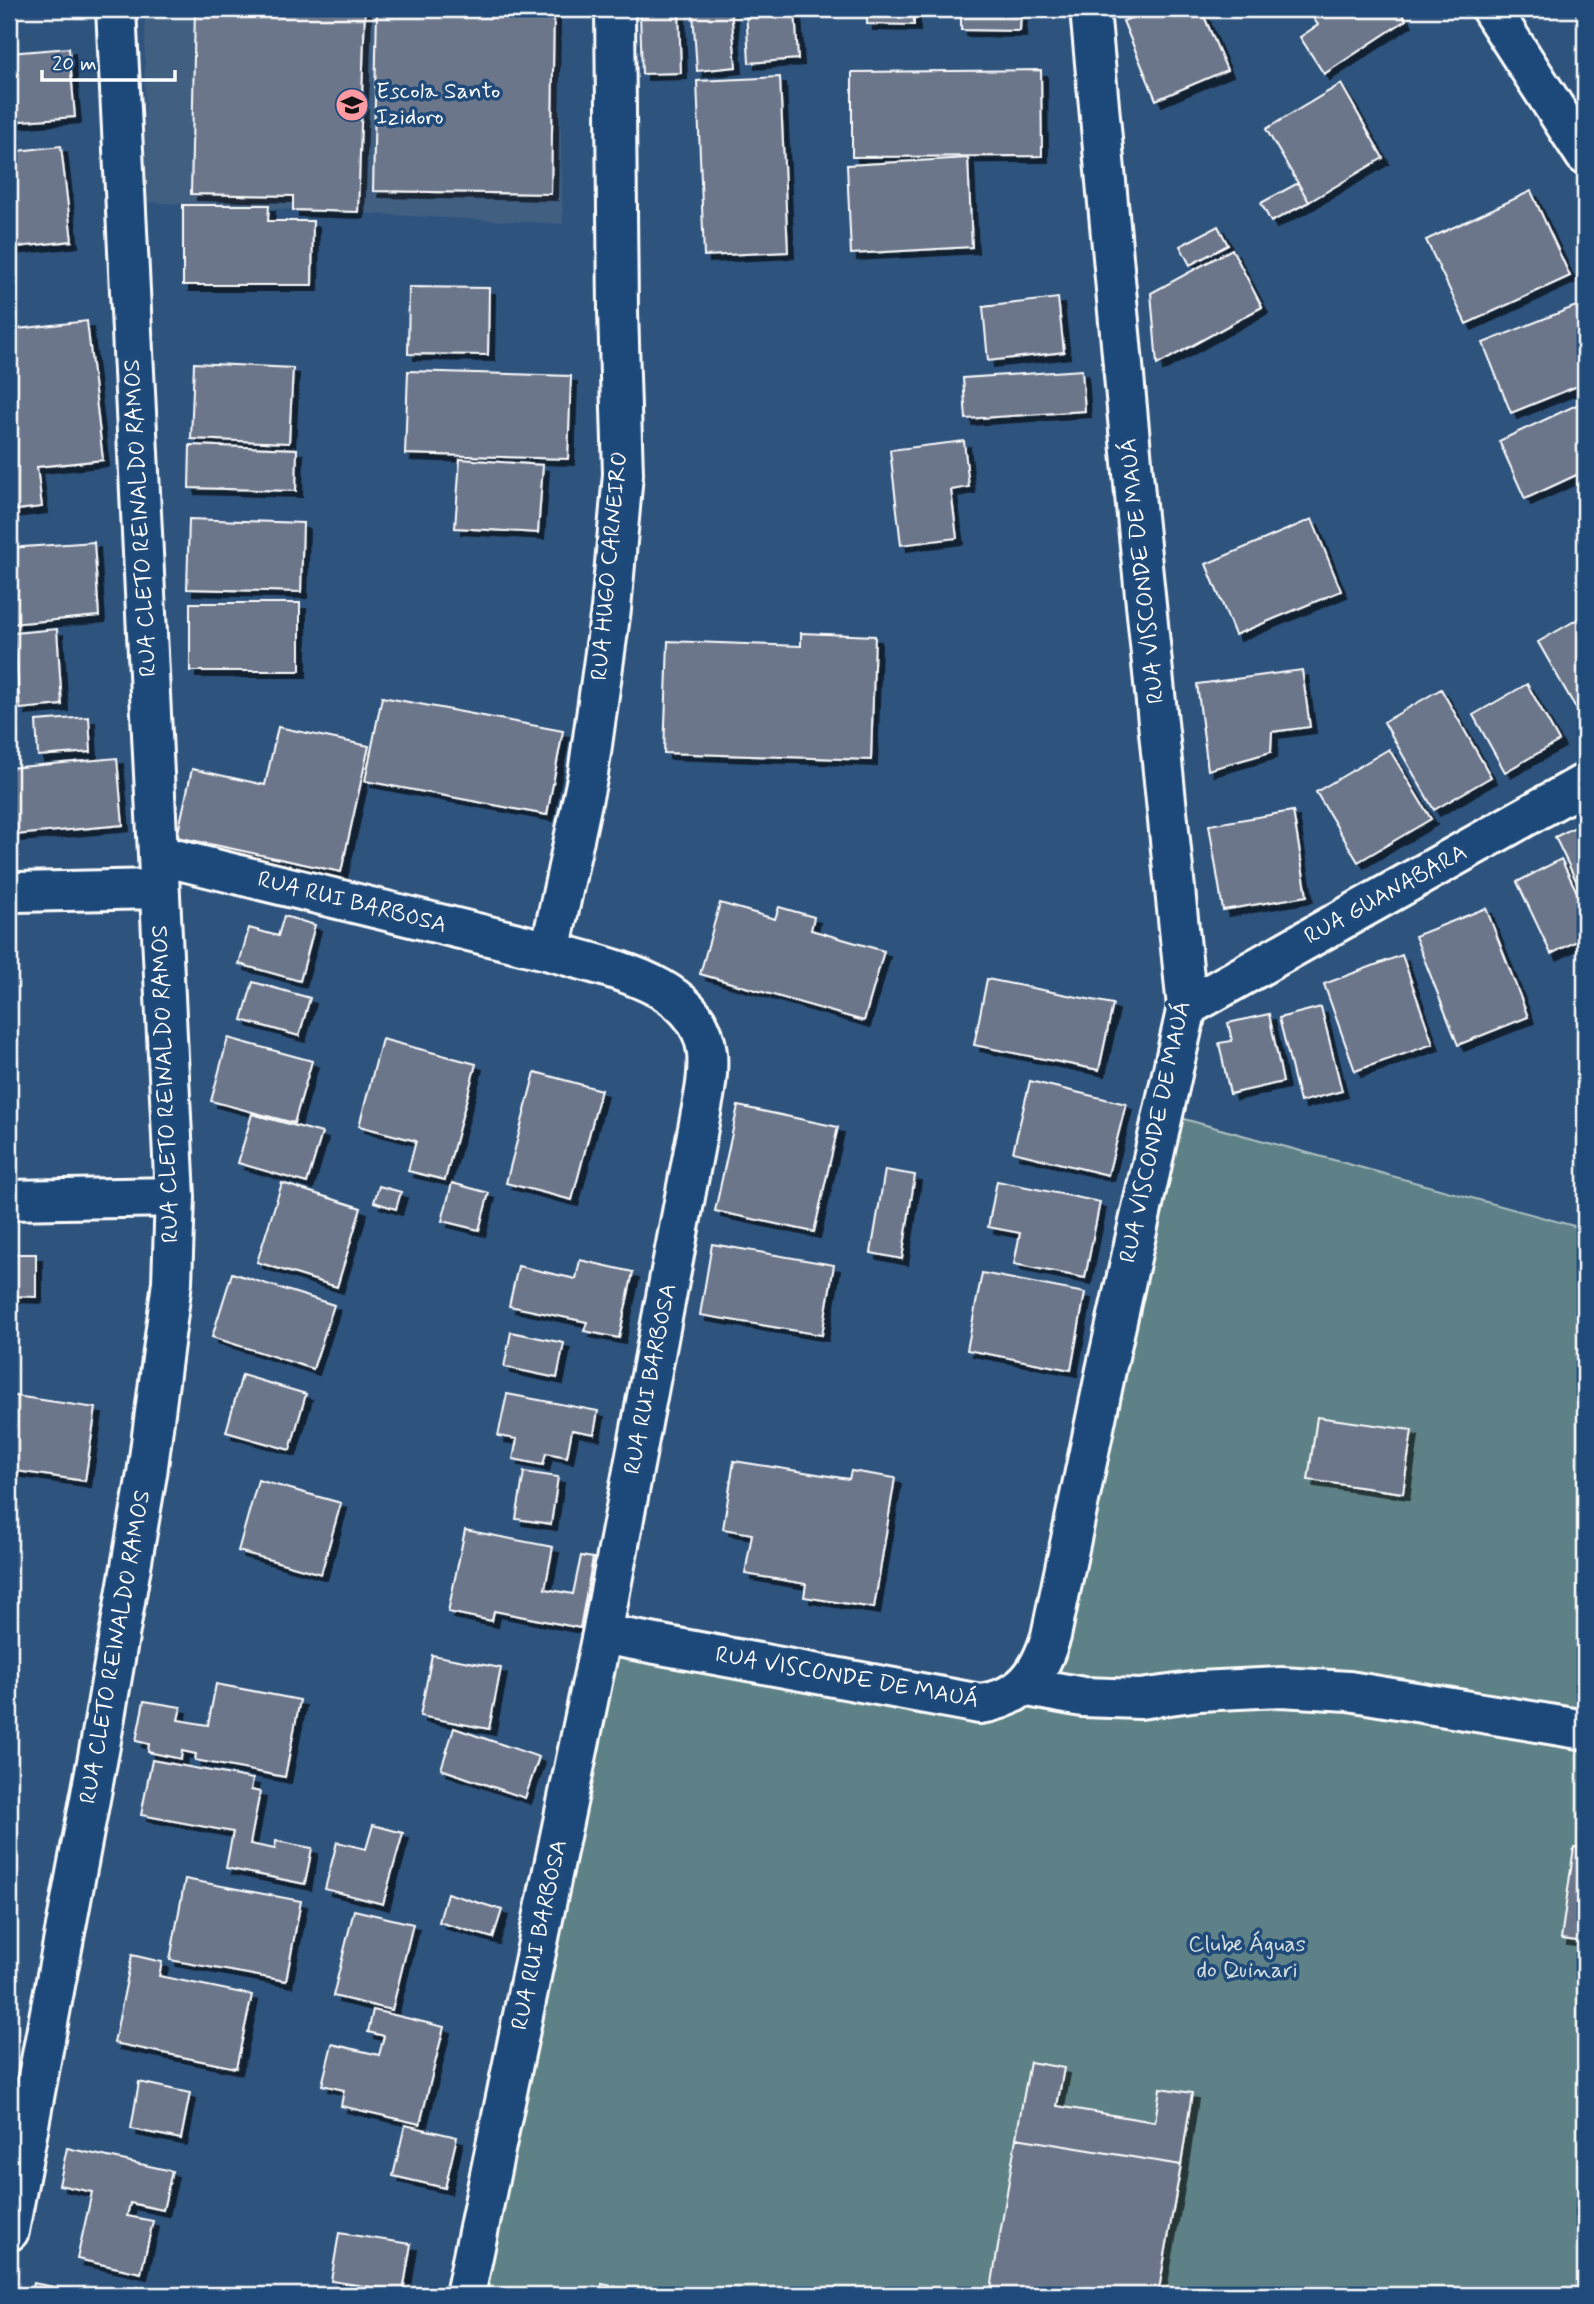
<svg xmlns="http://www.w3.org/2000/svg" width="1594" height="2304" viewBox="0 0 1594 2304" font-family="Mynerve,sans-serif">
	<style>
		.built { fill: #415e81 }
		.green { fill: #5d8186; stroke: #aec0c2; stroke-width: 2 }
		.building { fill: #6c768b; stroke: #fff; stroke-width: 2; filter: url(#shadow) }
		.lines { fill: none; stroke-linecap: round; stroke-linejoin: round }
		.minor-casing { stroke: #fff; stroke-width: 44 }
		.minor { stroke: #1f4a7a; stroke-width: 38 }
		.labels { text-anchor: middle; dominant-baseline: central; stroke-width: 7; stroke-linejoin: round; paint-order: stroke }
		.poi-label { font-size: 23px; fill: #fff; stroke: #1f4a7a; text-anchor: start }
		.street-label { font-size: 23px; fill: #fff; stroke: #1f4a7a }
		.park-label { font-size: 23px; fill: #d6e0e1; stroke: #1f4a7a }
	</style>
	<defs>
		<filter id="shadow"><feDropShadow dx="6" dy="6" stdDeviation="0" flood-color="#0009"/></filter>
	</defs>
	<rect width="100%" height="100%" fill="#2e537d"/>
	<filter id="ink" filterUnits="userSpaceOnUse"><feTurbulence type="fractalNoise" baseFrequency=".0143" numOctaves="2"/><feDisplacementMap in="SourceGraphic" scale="14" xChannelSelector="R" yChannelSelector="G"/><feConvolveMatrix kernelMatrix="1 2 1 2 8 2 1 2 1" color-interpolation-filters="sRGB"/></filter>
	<g filter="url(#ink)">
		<!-- built -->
		<path class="built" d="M145,9H558L563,224L144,202Z"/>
		<!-- green -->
		<path class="green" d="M1173,1116L1585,1229V2295H484L614,1651L1021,1706Z"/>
		<!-- building -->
		<path class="building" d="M195,9H365L358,212L293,210V196L191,194Z
			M377,9H554L551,194L373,191Z
			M731,9L736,67L697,71L693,12Z
			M746,9H795L798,59L749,63Z
			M867,9H914V25L867,24Z
			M961,9H1021L1020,31L961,30Z
			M1154,9H1201L1227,70L1156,100L1123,21Z
			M1307,9H1399L1406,20L1324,74L1300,37L1318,25Z
			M1585,10V36L1576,14Z
			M679,11L681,73L642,74L640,13Z
			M69,48L75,117L9,122V53Z
			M1041,70L1042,156L852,157V72Z
			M780,77L788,252L704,256L697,81Z
			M1341,84L1383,158L1309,202L1266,129Z
			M61,146L72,241L9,248V152Z
			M968,158L972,247L851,254L847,165Z
			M1298,183L1309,202L1271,222L1261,203Z
			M1531,191L1570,276L1466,324L1426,240Z
			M183,205H269L268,221H313L312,285H183Z
			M1218,226L1228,245L1190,265L1180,246Z
			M1232,249L1262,307L1157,365L1151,293Z
			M409,287L489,288L488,355L408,354Z
			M1058,298L1064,352L988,361L983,307Z
			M1576,306L1585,329V383L1511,413L1483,343Z
			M87,321L103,460L37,467L42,507L9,511V330Z
			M194,363L293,368L289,443L191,439Z
			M1082,370L1085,411L966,419L963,378Z
			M408,371L571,376L568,459L405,454Z
			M1585,401V471L1525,499L1499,441Z
			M964,441L969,487L951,490L957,538L901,545L890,450Z
			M190,445L297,449L296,491L189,488Z
			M460,459L543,465L538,533L455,528Z
			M189,519L303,523L301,592L187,589Z
			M1312,519L1341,591L1235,635L1206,564Z
			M94,542L99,616L11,624L9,548Z
			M190,603H300V671H190Z
			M1585,615V724L1538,642Z
			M57,629L62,705L20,709L14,633Z
			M801,633L875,636L871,760L664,753L668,641L801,646Z
			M1302,670L1310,727L1272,732L1271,752L1208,770L1197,684Z
			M1527,684L1559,741L1505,772L1473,715Z
			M1441,689L1491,777L1434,810L1384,722Z
			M382,697L563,731L547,815L365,781Z
			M89,717L91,752L38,756L36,721Z
			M278,727L369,746L341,872L177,837L192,769L265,785Z
			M1389,749L1431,819L1358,862L1316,792Z
			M117,758L123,825L15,835L9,768Z
			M1293,811L1307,896L1223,910L1209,825Z
			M1585,822V899L1555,837Z
			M1561,859L1585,909V937L1551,954L1517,882Z
			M720,903L775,919L779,907L814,917L811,930L884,951L864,1021L700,974Z
			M1486,908L1528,1017L1458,1045L1415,936Z
			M284,916L315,925L300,981L239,964L249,928L278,936Z
			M1402,955L1433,1044L1355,1071L1324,984Z
			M987,979L1113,1004L1099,1070L974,1045Z
			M253,982L310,998L299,1036L242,1020Z
			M1321,1007L1342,1091L1300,1102L1279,1018Z
			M1269,1014L1283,1082L1230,1094L1219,1043L1232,1041L1228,1023Z
			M228,1038L312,1061L294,1123L211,1101Z
			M382,1039L476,1064L445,1180L408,1171L416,1141L359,1126Z
			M535,1072L601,1090L572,1200L506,1183Z
			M1030,1081L1126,1104L1108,1175L1013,1152Z
			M738,1106L838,1127L814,1232L715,1211Z
			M252,1114L322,1133L307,1183L238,1163Z
			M885,1170L915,1175L902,1259L871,1253Z
			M997,1181L1100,1202L1085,1278L1014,1264L1020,1233L988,1227Z
			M282,1183L361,1208L337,1287L257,1262Z
			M452,1183L489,1193L479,1230L442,1221Z
			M379,1186L401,1192L396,1209L374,1202Z
			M712,1244L834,1265L822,1335L700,1315Z
			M9,1254H36V1297L9,1296Z
			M580,1260L633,1272L619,1338L584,1331L587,1322L509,1306L518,1266L576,1279Z
			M232,1273L334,1305L313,1369L212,1337Z
			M982,1273L1085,1293L1071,1370L967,1350Z
			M511,1332L564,1343L557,1378L504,1367Z
			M242,1375L306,1394L290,1450L226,1432Z
			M507,1394L598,1411L594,1434L572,1430L567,1457L546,1453L543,1465L513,1459L517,1439L498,1436Z
			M9,1395L96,1408L85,1481L9,1470Z
			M1317,1417L1412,1430L1403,1493L1308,1480Z
			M734,1461L849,1479L851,1471L895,1478L874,1608L804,1597L806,1584L745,1574L752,1534L723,1529Z
			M524,1472L558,1477L551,1524L516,1519Z
			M258,1480L341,1503L321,1574L238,1551Z
			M465,1530L553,1547L545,1589L573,1594L581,1556L593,1558L580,1628L494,1611L492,1621L448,1612Z
			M432,1655L501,1668L489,1729L420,1716Z
			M216,1684L300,1700L285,1777L195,1760L196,1754L182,1751L181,1759L148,1752L149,1744L136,1741L144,1701L181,1707L178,1720L208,1725Z
			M454,1728L539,1757L525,1798L441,1769Z
			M152,1760L253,1779L251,1790L260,1792L250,1844L275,1849L276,1841L312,1848L305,1884L226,1868L233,1832L141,1815Z
			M373,1825L403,1833L383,1904L325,1889L337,1842L366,1849Z
			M1574,1847L1585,1848V1942L1561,1939Z
			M185,1879L301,1901L286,1981L170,1960Z
			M447,1893L502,1910L493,1938L439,1922Z
			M354,1910L413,1924L392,2010L333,1996Z
			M132,1955L162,1962L159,1976L252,1995L236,2068L114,2043Z
			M373,2010L444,2027L420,2124L341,2106L344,2090L322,2085L332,2044L379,2055L384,2036L368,2032Z
			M1030,2062L1064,2068L1057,2106L1155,2122L1160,2088L1192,2093L1181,2165L1016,2138Z
			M139,2082L190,2093L181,2139L131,2129Z
			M405,2125L457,2137L445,2188L393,2176Z
			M1016,2138L1181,2165L1158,2295H990Z
			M67,2148L172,2171L163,2210L130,2203L127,2216L153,2221L141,2273L77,2259L92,2192L59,2185Z
			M339,2233L411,2244L403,2292L331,2281Z
			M33,2283L70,2290L69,2295H30Z
			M602,2284L651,2294V2295H600Z"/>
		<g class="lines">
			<defs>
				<path id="minor" d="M1491,9L1585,155
					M158,855L550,951C606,968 700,982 707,1053C709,1075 704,1097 700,1118L602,1634L465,2295
					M9,890L17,892L159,889
					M550,951L588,774L611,609L623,474L618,310L615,9
					M1187,1007L1585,783
					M9,1200L175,1197
					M602,1634L980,1704C1022,1698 1039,1675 1051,1636L1106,1370L1187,1007L1137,516L1090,9
					M1023,1686L1083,1697L1140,1699L1199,1691L1281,1687L1349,1691L1585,1730
					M9,2231L100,1746L147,1474L172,1282L175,1197L116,9"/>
			</defs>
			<!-- minor casing -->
			<use href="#minor" class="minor-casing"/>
			<!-- minor -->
			<use href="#minor" class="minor"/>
		</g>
	</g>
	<!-- icons -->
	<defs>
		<symbol id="school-disc" viewBox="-11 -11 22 22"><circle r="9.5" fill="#ff9aa2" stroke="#1f4a7a"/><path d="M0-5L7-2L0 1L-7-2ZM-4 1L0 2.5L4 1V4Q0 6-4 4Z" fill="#111"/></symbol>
	</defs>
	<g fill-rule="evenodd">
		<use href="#school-disc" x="333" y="86" width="38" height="38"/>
	</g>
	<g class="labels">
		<!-- poi labels -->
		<g class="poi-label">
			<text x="376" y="92">Escola Santo<tspan x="376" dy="26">Izidoro</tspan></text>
		</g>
		<!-- street labels -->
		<g class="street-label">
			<text transform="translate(141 518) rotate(-93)">RUA CLETO REINALDO RAMOS</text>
			<text transform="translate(610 566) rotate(-85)">RUA HUGO CARNEIRO</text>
			<text transform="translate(1143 571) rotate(-96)">RUA VISCONDE DE MAUÁ</text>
			<text transform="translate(1386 895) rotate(-29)">RUA GUANABARA</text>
			<text transform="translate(352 903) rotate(14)">RUA RUI BARBOSA</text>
			<text transform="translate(166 1084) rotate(-92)">RUA CLETO REINALDO RAMOS</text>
			<text transform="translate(1156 1132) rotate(-78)">RUA VISCONDE DE MAUÁ</text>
			<text transform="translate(651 1379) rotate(-79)">RUA RUI BARBOSA</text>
			<text transform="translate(116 1647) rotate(-80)">RUA CLETO REINALDO RAMOS</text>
			<text transform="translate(847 1678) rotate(10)">RUA VISCONDE DE MAUÁ</text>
			<text transform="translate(540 1935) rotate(-78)">RUA RUI BARBOSA</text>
		</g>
		<!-- park labels -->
		<g class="park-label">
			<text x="1247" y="1945">Clube Águas<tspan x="1247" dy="26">do Quinari</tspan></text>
		</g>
	</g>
	<!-- margin -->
	<rect width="1594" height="2304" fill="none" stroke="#1f4a7a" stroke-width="35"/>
	<rect x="18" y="18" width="1559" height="2269" fill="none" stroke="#fff" stroke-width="2.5" filter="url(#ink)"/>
	<!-- scale -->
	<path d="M42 70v10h133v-10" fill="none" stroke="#ffffff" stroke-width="3.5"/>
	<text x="52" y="70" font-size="21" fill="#ffffff" stroke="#1f4a7a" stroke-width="5" paint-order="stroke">20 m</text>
</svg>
